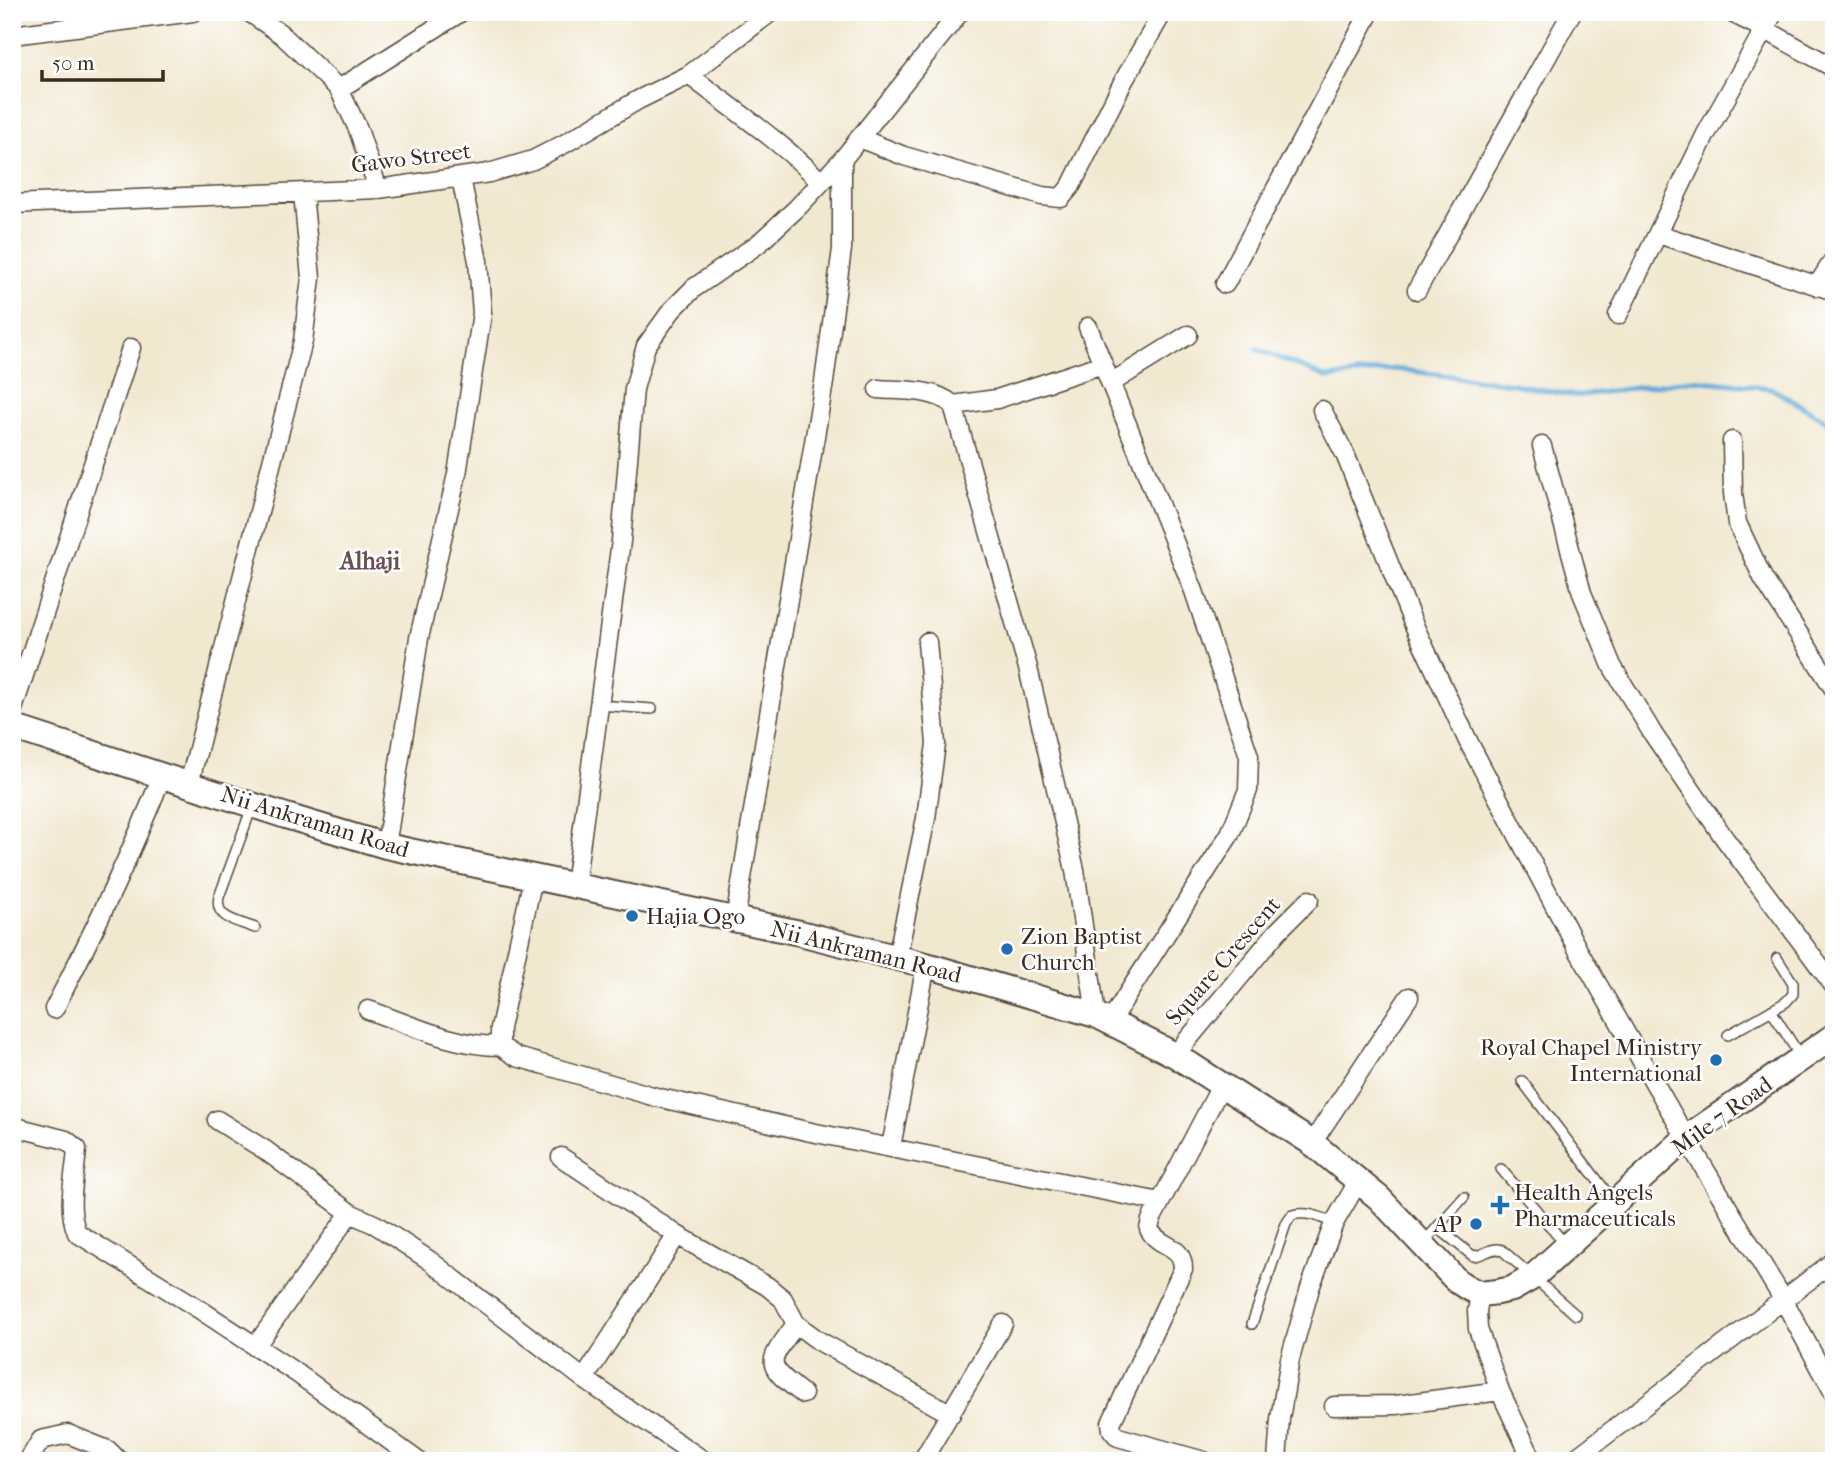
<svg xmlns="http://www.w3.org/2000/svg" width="1846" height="1473" viewBox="0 0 1846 1473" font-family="'IM FELL French Canon',serif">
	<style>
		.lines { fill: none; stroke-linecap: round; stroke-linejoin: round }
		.stream { stroke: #60aad8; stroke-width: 5 }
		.lane-casing { stroke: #564639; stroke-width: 12 }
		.street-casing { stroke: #564639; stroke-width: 21 }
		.secondary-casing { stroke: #564639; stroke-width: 28 }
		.lane { stroke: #fff; stroke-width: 9 }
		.street { stroke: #fff; stroke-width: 18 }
		.secondary { stroke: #fff; stroke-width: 24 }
		.poi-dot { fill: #1f6fb2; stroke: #fff; stroke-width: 2.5 }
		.labels { text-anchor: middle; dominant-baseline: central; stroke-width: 5; stroke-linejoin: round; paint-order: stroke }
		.street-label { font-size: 23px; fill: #3b2a1e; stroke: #fff }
		.poi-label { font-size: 23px; fill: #3b2a1e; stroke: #fff; text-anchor: start }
		.neighbourhood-label { font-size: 24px; font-weight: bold; fill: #6b4f54; stroke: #fff }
	</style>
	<rect width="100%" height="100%" fill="#fff"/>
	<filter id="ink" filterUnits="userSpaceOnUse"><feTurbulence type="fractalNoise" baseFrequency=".0143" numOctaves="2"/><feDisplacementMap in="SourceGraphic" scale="14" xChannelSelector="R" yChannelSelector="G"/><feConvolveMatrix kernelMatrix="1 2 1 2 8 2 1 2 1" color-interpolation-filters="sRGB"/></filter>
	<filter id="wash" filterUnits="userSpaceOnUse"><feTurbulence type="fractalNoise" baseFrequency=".00686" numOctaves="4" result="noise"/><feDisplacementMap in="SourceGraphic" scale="28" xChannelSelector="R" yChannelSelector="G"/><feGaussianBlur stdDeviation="1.57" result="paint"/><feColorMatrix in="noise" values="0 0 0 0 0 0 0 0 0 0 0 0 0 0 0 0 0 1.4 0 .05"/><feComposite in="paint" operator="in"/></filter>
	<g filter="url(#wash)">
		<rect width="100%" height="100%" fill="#f1e8d0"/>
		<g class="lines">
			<!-- stream -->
			<path class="stream" d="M1257,349L1328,378L1394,369L1513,384L1575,396L1693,380L1771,388L1834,425"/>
		</g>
	</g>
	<g filter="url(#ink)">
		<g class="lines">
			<defs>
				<path id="lane" d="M599,705L652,709
					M252,807L219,897C214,919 238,921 255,928
					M1771,1010L1800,1056
					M1728,1035L1786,1002L1793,994V983L1777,958
					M1522,1081L1614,1202
					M1501,1169L1566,1245
					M1438,1228L1473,1256C1484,1256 1491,1246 1502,1250L1576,1315
					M1424,1242L1464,1197
					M1252,1324L1286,1224L1292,1215C1308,1211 1319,1217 1334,1223
					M1830,1461L1834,1457"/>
				<path id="street" d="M249,12L281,34L339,89L358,129L378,189
					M1730,12L1764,29L1834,68
					M12,35L193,12
					M689,75C734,110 781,141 821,182
					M339,89L461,12
					M859,138L904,156L1042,196L1061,198L1071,186L1123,82L1163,12
					M842,160L960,12
					M12,204L378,189L489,173L533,160L564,144L638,100L689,75L771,12
					M1658,234L1834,291
					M1225,284L1370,12
					M1817,286L1834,259
					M1417,290L1572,12
					M1618,315L1706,134L1774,12
					M1088,327L1194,591L1249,756L1248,790L1230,834L1109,1023
					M1111,383L1188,335
					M878,389C901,391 934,388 953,405L1028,668L1075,870L1096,1015
					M953,405L997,399L1103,364
					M1322,410L1345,454L1413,623L1468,741L1578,950L1686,1138L1783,1299L1834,1393
					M1732,441L1733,493L1737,523L1763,578L1834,689
					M1542,446L1582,593L1612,666L1653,734L1725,839L1834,986
					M12,712L131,348
					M189,784L303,341L311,278L303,193
					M386,846L419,638L457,474L482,313L478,261L461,178
					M533,878L500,1028V1046L517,1057L656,1097L811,1132L1160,1202
					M575,886L621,541L634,389L646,346L672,310L694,288L758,244L797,208L842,160V249L824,382L735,920
					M897,958L926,818L936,744L927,642
					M54,1009C94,932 130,856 162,776
					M368,1010C411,1025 454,1046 500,1046
					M1175,1055L1277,932L1309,900
					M217,1120L265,1150L350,1213L376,1225L429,1260L584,1379L704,1461
					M12,1126L66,1140L77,1149C75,1178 66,1206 77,1233L196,1307L298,1374L418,1461
					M1312,1143L1409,997
					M891,1147L926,965
					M561,1157L677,1235L767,1286L783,1299L796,1324L819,1341L951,1414
					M1480,1294L1477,1311L1478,1329L1500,1391L1533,1461
					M796,1324C767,1364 763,1363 803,1394
					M255,1347L350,1213
					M584,1379L677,1235
					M1334,1406L1396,1405L1500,1391
					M28,1461L41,1440L68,1434L108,1450L119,1461
					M922,1461L1003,1324
					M1204,1461L1118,1437L1112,1430L1111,1423L1183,1269C1183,1243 1159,1249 1149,1229L1151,1220L1221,1086
					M1277,1461L1280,1419L1290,1359L1310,1288L1334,1223L1359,1180
					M1572,1461L1834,1261"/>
				<path id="secondary" d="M12,727L286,816L386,846L800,933L926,965L1096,1015L1175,1055L1312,1143L1379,1198L1457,1281L1468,1288L1480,1294L1497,1292L1512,1289L1533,1277L1686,1138L1834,1036"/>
			</defs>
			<!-- lane casing -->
			<use href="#lane" class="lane-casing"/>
			<!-- street casing -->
			<use href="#street" class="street-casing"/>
			<!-- secondary casing -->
			<use href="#secondary" class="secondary-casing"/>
			<!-- lane -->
			<use href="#lane" class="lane"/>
			<!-- street -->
			<use href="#street" class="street"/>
			<!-- secondary -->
			<use href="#secondary" class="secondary"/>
		</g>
	</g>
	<!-- markers -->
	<g class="poi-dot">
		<circle cx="632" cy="916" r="7"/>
		<circle cx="1007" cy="949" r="7"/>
		<circle cx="1716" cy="1060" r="7"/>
		<path d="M1496.5 1194.5h7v7h7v7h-7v7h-7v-7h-7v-7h7z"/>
		<circle cx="1476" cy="1224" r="7"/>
	</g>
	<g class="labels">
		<!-- street labels -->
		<g class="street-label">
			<text transform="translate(411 158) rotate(-7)">Gawo Street</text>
			<text transform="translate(315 822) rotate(17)">Nii Ankraman Road</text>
			<text transform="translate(866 952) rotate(14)">Nii Ankraman Road</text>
			<text transform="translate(1223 961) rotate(-49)">Square Crescent</text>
			<text transform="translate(1722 1116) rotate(-36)">Mile 7 Road</text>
		</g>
		<!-- poi labels -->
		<g class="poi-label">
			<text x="646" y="916">Hajia Ogo</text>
			<text x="1021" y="936">Zion Baptist<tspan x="1021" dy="26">Church</tspan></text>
			<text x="1702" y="1047" text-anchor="end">Royal Chapel Ministry<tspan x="1702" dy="26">International</tspan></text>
			<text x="1514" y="1192">Health Angels<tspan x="1514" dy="26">Pharmaceuticals</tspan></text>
			<text x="1462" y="1224" text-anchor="end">AP</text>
		</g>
		<!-- neighbourhood labels -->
		<g class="neighbourhood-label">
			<text x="370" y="561">Alhaji</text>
		</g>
	</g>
	<!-- margin -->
	<rect width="1846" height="1473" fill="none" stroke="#fff" stroke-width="42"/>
	<!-- scale -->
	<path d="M42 70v10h121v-10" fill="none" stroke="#3b2a1e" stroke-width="3.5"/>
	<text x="52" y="70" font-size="21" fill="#3b2a1e" stroke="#ffffff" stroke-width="5" paint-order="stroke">50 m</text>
</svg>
